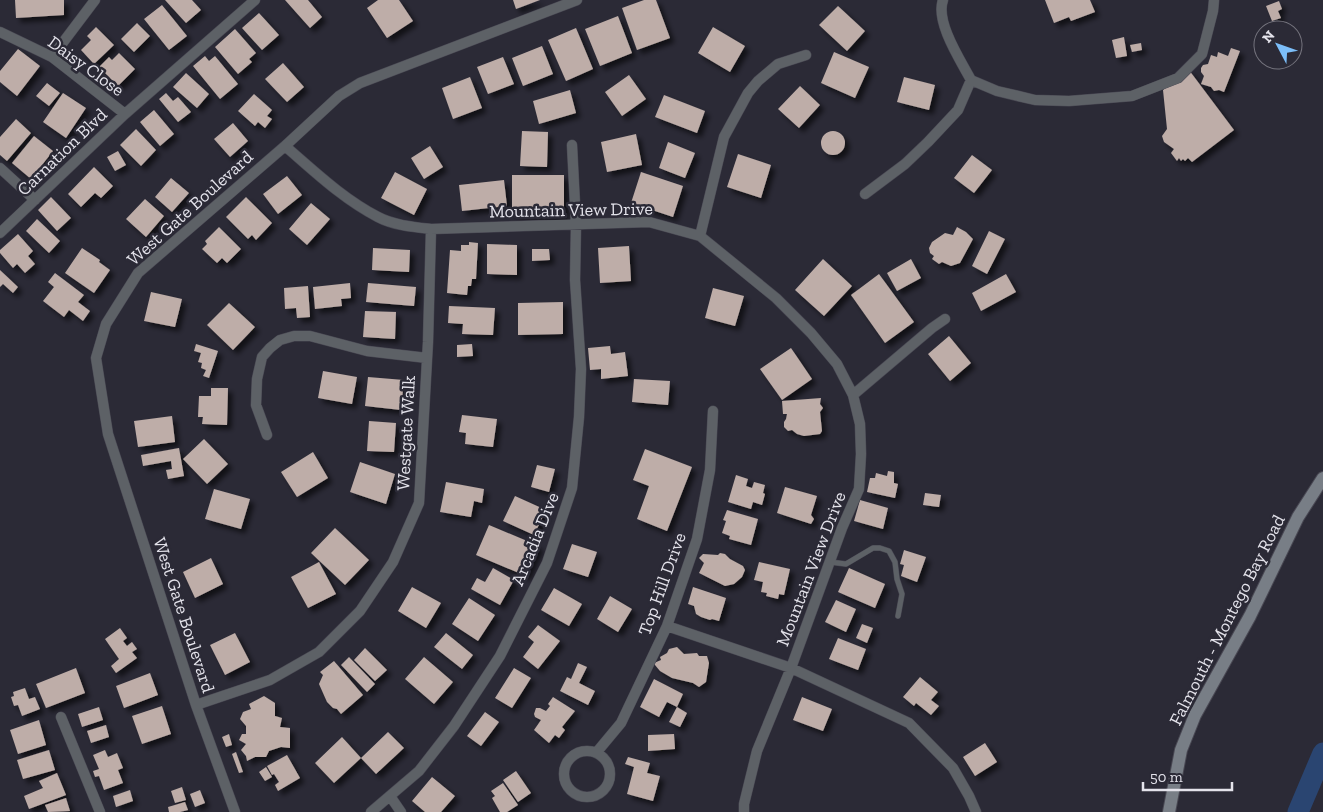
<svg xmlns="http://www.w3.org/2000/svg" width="1323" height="812" viewBox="0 0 1323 812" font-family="'Zilla Slab',serif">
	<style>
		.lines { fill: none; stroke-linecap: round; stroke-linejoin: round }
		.river { stroke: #2a4571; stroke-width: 21 }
		.building { fill: #beada8; filter: url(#shadow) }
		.service-casing { stroke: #494853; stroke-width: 6 }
		.minor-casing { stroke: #494853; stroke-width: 11 }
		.secondary-casing { stroke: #494853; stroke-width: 14 }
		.service { stroke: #5d6166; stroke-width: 5 }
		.minor { stroke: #5d6166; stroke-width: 10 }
		.secondary { stroke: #787e86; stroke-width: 12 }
		.labels { text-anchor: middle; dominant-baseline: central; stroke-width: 5; stroke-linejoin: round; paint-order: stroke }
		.street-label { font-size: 18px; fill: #e4e3eb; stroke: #2b2a36 }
	</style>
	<defs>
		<filter id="shadow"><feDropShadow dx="4.5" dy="4.5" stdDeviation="2.5" flood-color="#0009"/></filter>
	</defs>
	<rect width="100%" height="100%" fill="#2b2a36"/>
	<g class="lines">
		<!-- river -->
		<path class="river" d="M1298,812L1323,753"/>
	</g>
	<!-- building -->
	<path class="building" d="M15,0H64V15L16,18Z
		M165,0H192L201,10L186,23Z
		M285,0H308L322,17L310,28Z
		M378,0H399L413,21L387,38L367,8Z
		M513,0H540L516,9Z
		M644,0H656L670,38L637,50L622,8Z
		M1045,0H1090L1095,12L1071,21L1069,17L1054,23Z
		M1279,1L1282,9L1278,11L1281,18L1272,21L1266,6Z
		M162,5L187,36L169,50L144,19Z
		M838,6L865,31L847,51L819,25Z
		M259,13L279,35L262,50L242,28Z
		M618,16L632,53L600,66L585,29Z
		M137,23L150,36L134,52L121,39Z
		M96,27L114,45L94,64L81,50L91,40L87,36Z
		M713,27L745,46L730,72L698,53Z
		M576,28L593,69L566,81L548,40Z
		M235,29L256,53L249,59L252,62L238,74L215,47Z
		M1124,37L1127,56L1116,58L1112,40Z
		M1141,43L1142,50L1132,52L1130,45Z
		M542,46L553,74L523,86L512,58Z
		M1231,48L1240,51L1224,92L1219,90L1214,91L1211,87L1201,84L1204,76L1201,72V68L1203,65L1208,64L1211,55L1217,57L1218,52L1228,56Z
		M18,49L40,66L17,96L0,82V71Z
		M834,52L869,67L855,98L821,83Z
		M119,53L135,69L118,86L99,67L109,57L112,60Z
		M205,56L209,61L215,56L238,84L220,99L193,66Z
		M503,57L514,84L488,94L477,67Z
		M283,63L304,87L287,102L265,79Z
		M1189,70L1234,130L1192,162L1188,158L1185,161L1183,159L1181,161L1179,158L1177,161L1171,153L1174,149L1164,142L1162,136L1167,129L1163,90Z
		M186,73L209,94L197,108L173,87Z
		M629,75L646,99L622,116L605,92Z
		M470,77L482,108L453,119L442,88Z
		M904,77L935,85L929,110L897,102Z
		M47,83L60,93L49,106L36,96Z
		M800,86L820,105L799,128L778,109Z
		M570,90L576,113L539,124L533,101Z
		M63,93L86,108L66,138L43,122Z
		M166,93L173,101L178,97L191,112L178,122L159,99Z
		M254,94L272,110L267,116L272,119L265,128L258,122L255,126L238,111Z
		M664,95L705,111L697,133L655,117Z
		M154,110L174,134L160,146L140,122Z
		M16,119L31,133L7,161L0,155V137Z
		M233,123L248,141L230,157L214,139Z
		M136,129L156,150L141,166L120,145Z
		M522,131L548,132L547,167L520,166Z
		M821 143a12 12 0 1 1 24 0a12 12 0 1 1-24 0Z
		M636,134L642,165L607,172L601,142Z
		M34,136L53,151L31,179L12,163Z
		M668,142L695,153L685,178L659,168Z
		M430,146L443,167L424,179L411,158Z
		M118,151L126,165L115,171L107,157Z
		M738,154L771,165L761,198L727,187Z
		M972,155L992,170L974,193L954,178Z
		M94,167L113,186L101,198L95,193L81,207L68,194Z
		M395,172L427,189L414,215L381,198Z
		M641,172L683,186L673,217L631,203Z
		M512,175H564V215H512Z
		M287,176L302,195L278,214L263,194Z
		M171,178L189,193L172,212L155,197Z
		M504,180L507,206L462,211L459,185Z
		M51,197L71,218L57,231L38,210Z
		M246,197L272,223L256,240L252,235L248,239L226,217Z
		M145,199L164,216L146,237L126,219Z
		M311,203L330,219L307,245L289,229Z
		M37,219L60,241L49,253L26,231Z
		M219,227L241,249L227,263L222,258L217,263L202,249L207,244L205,241Z
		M957,227L966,232L973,239L960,263L951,266L942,262L939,264L932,259L934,256L930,253L929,248L932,242L945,233L953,235Z
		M989,231L1005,239L987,274L972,266Z
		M18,234L33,251L28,256L35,264L25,273L17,264L13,268L0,253V250Z
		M469,242L478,243L476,279H472L471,286H468L467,295L447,293L450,250L461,251V245H469Z
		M487,244L517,245V275L487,274Z
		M629,246L631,281L600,283L598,248Z
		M82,248L100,260L99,262L110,270L94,293L65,273Z
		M373,248L410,250L409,272L372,270Z
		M532,249H549L550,260L532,261Z
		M823,259L852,286L824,316L795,290Z
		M911,259L921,278L897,291L887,273Z
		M0,270L18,287L13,293L3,284L0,287Z
		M55,273L84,295L78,302L90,311L83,321L69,310L64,317L43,301L54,287L48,282Z
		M879,274L914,322L885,343L851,295Z
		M1006,274L1016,292L981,311L972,293Z
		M350,283L351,298L341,299L342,306L315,309L313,287Z
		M368,283L416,287L414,306L366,302Z
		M308,286L310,317L297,318L296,308L285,309L284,288Z
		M713,288L744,296L735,326L705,318Z
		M151,292L182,299L175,327L144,321Z
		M563,302V334L518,335V303Z
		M229,303L255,327L233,350L207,325Z
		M449,306L495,308L493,335L462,334L463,324L448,323Z
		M365,311L396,312L395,339L363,337Z
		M949,336L971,363L950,381L928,354Z
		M196,344L218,351L209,378L203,376L206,370L201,368L202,363L198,362L201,353L194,351Z
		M472,344L473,356L457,357V345Z
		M610,346L611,354L625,352L628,376L601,379V369L590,370L588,348Z
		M791,348L812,379L782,400L760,369Z
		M323,371L357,377L352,404L318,398Z
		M368,377L404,380L401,410L365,406Z
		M634,379L670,381L668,405L632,402Z
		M211,388H228L227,425L202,424L203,417H198L199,396H211Z
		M821,398L820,404L823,408L820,412L822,431L820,434L804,436L797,434L792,430L788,431L784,427V422L786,419L787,414H783L782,401Z
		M462,415L497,419L493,447L465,444L466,433L459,432Z
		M172,416L175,442L138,447L134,421Z
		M369,421L396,423L394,452L367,451Z
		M204,439L228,464L207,484L183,459Z
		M179,448L184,476L168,479L166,470L172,469L171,461L143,466L141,455Z
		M645,449L692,467L667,531L637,519L649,486L633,480Z
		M313,452L328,478L297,497L281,472Z
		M360,462L395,474L386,504L350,492Z
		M537,465L555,469L549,492L531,487Z
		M888,471L894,472V483L898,484L895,498L867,492L870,478H875L876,473L887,476Z
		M736,475L748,479L746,486L752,488L754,482L765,485L763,493L765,494L762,505L753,502L751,509L728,502Z
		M446,482L484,489L482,503L474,501L471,517L440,512Z
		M785,487L817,496L811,515L814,519L811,524L777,513Z
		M214,489L250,499L241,529L205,519Z
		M925,493L941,495L939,507L923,505Z
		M515,496L546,510L534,535L503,521Z
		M860,500L888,508L883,529L854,521Z
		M727,510L758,519L751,545L729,539L730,536L722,533L726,521L723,520Z
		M489,525L539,546L526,576L476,555Z
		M335,528L369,560L345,585L311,553Z
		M572,544L597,552L588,577L563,569Z
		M904,550L926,557L917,582L901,576L904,565L900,564Z
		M720,553L725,554L730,559L743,566L745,570L742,577L734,584L725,586L699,573L704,563L699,558L703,554L718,555Z
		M211,558L223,584L195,598L183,572Z
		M319,562L336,594L308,608L291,577Z
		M759,562L790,569L784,595L779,594L778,599L766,596L767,593L761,592L763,582L754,580Z
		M493,568L514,580L500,605L471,589L477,578L485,582Z
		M849,568L885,584L875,608L838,592Z
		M412,587L441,603L426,628L398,611Z
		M693,587L726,598L719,621L712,619L710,620L701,617L696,614L694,606L688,604Z
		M554,588L582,604L569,626L541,610Z
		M610,596L632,609L618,632L597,619Z
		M469,598L495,615L478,641L452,624Z
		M836,600L856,609L846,632L825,622Z
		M862,624L873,628L867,643L856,638Z
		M538,625L560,641L538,669L523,657L534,642L528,637Z
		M120,628L127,638L123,641L127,646L132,642L137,649L132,652L137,658L116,673L111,666L119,659L105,639Z
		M235,633L250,662L225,675L210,645Z
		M446,633L473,655L462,669L434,647Z
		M838,638L866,649L858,670L829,659Z
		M677,647L684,654L697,653L699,656H707L709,663L706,682L699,687L693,683L672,678L660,671L655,665L654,663L661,660L660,657L667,653L669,649Z
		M365,648L387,670L375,681L354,660Z
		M349,657L375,684L367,692L341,665Z
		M424,657L453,682L434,704L405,679Z
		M334,661L363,695L341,714L337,709L333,708L327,702L319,684L323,675L320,672Z
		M578,663L587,667L579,683L595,691L588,705L560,691L567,677L571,679Z
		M76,668L85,693L46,708L36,684Z
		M514,668L531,678L512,708L495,698Z
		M150,673L158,695L124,708L116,686Z
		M920,677L938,692L931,700L939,706L931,715L916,703L914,706L903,697Z
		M654,679L683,694L677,707L667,702L659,717L640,707Z
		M25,688L29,699L35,697L40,709L22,716L18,705L14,706L11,697L14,696L13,692Z
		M264,696L275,703V716L282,718L280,727L290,728V748L281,747L269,751L266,757H255L247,761L246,756L241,750L246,744L239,740L242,734H246V726L240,719L243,712L251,709L249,704Z
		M553,697L575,711L562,727L565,730L559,738L555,735L549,743L534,730L541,720L535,717L534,714L536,708H540L546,711L550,706L548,704Z
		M802,697L832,709L823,731L793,720Z
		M162,706L171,734L142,744L132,716Z
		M99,707L103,720L82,727L78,714Z
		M677,707L687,713L680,727L669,722Z
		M485,712L499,722L481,746L467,736Z
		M39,720L46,745L18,754L10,730Z
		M106,725L109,737L91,743L87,731Z
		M388,732L404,748L376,774L361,758Z
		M229,734L232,745L226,747L222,737Z
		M674,734L675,749L648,751V735Z
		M342,737L361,758L334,783L315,763Z
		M985,743L997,762L975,776L963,757Z
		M49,750L55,770L23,779L17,760Z
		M105,750L108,757L117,753L123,768L118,770L123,783L104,790L99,776L95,777L93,771L99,769L93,755Z
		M236,752L243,772L239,773L232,754Z
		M287,755L300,778L278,791L275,785L279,782L274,774L272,775L267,766Z
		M628,757L650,763L647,773L660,776L653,801L627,794L634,767L625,764Z
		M266,767L272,777L265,781L259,772Z
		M516,771L531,793L518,802L503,780Z
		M57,773L66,795L29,809L24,796L43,788L39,781Z
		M432,777L455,796L441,812H425L412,801Z
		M503,783L518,805L507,812H500L492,798L495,796L491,791Z
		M182,787L186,800L175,803L171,791Z
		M130,790L133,801L116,807L113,796Z
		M200,790L205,803L195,807L190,794Z
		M66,798L70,811L48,812L45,805Z
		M185,802L188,810L180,812H169L168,807Z"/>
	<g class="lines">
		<defs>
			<path id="service" d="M830,562L846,564L873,548H880L889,551L895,562L897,579L902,594L898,616"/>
			<path id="minor" d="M943,0C935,22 961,61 971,80L997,91L1035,100L1069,101L1132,96L1178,78L1202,54L1213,11L1214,0
				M0,32L52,57L125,114
				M52,57L95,0
				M285,146C314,171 343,199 378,217C393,225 413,227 431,229L649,222L700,236L776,298L811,333L837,364L853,395L860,424L861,454L859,489L842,528L791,668L757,751L744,804V812
				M0,168L35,200
				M865,194L905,164L928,142L958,110L971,80
				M0,233L125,114L255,0
				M700,236L724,137L748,93L758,81L778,64L806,55
				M853,395L932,328L945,319
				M267,435L256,405L257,379L262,357L270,348L280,340L294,336H310L367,351L427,358
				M667,626L791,668L909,723L953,768L969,796L976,812
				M196,705L270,680L319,652L360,611L393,562L419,503L428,342L431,229
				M61,717L100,812
				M564 774a23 23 0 1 1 46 0a23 23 0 1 1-46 0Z
				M596,753L621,723L667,626L697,539L710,470L713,411
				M390,796L401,812
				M235,812L196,705L108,434L96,358L106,324L138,273L285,146L339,96L360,83L577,0
				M371,812L419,771L454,726L500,656L547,563L572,488L579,417L581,369L575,280L576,224L572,145"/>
			<path id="secondary" d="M1169,812L1181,750L1195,715L1250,616L1298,517L1323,478"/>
		</defs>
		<!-- service casing -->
		<use href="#service" class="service-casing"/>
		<!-- minor casing -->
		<use href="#minor" class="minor-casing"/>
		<!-- secondary casing -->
		<use href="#secondary" class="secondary-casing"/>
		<!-- service -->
		<use href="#service" class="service"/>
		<!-- minor -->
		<use href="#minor" class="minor"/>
		<!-- secondary -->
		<use href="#secondary" class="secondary"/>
	</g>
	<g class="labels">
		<!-- street labels -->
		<g class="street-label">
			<text transform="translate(86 66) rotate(36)">Daisy Close</text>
			<text transform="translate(62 152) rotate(-44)">Carnation Blvd</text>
			<text transform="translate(190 208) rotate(-42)">West Gate Boulevard</text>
			<text transform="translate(571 210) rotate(-1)">Mountain View Drive</text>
			<text transform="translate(406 433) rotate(-87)">Westgate Walk</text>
			<text transform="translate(535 539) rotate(-68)">Arcadia Dive</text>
			<text transform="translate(811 569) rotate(-69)">Mountain View Drive</text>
			<text transform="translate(662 584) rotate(-70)">Top Hill Drive</text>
			<text transform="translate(184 615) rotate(72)">West Gate Boulevard</text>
			<text transform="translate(1227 620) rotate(-63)">Falmouth - Montego Bay Road</text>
		</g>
	</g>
	<!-- north arrow -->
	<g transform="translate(1278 45) rotate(311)"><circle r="24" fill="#2b2a36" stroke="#75747e"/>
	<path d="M0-4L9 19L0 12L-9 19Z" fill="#7cbef9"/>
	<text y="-8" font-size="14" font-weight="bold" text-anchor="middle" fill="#e4e3eb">N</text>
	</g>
	<!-- scale -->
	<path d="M1143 782v8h89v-8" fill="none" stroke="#e4e3eb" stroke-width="2.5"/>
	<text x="1150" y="782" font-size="15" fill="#e4e3eb" stroke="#2b2a36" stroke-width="4" paint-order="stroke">50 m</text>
</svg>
